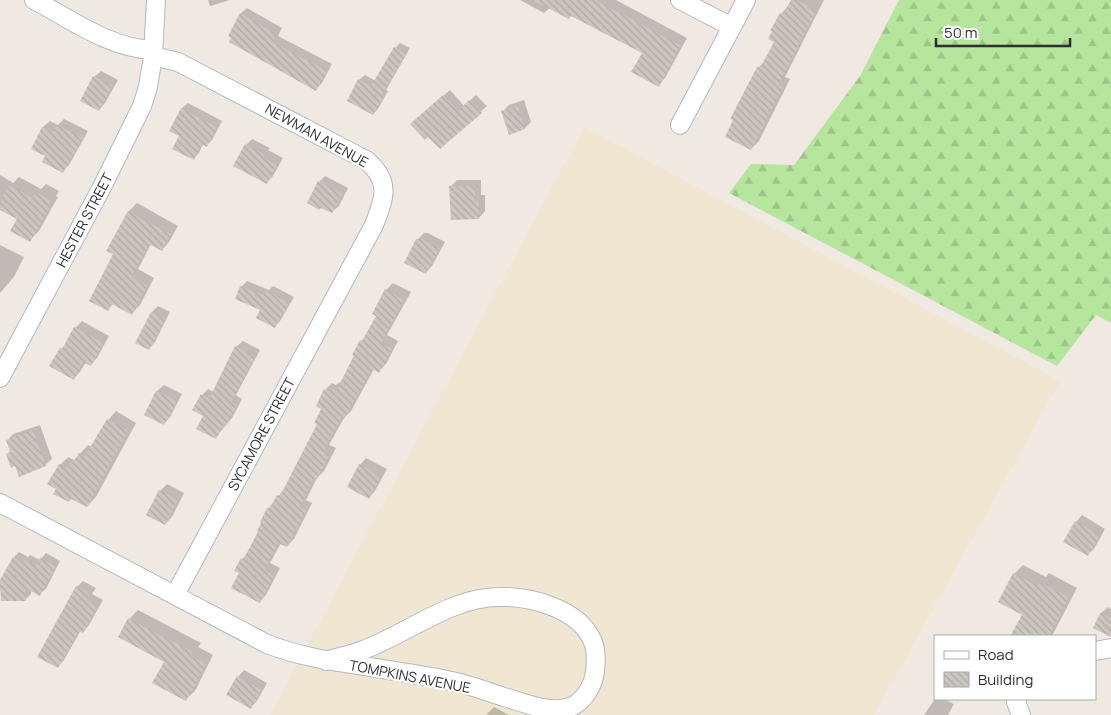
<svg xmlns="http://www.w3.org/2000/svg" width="1111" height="715" viewBox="0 0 1111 715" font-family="Manrope,sans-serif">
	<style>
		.education { fill: #f0e6d1 }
		.forest { fill: url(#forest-firs) }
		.shadow { fill: #0003 }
		.building { fill: url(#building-back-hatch) }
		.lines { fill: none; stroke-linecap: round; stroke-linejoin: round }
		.minor-casing { stroke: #b4b7c1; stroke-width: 20 }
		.minor { stroke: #fff; stroke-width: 18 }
		.labels { text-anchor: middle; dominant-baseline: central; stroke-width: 4.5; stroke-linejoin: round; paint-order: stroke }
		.street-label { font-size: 14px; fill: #2e2e2e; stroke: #fff }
	</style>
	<defs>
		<pattern id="forest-firs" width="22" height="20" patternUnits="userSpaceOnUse" patternTransform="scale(1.25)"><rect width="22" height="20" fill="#b6e59e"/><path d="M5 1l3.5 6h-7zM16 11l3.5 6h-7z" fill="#9dc588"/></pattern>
		<pattern id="building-back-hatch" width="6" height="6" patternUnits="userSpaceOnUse" patternTransform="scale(1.25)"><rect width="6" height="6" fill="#cbc7bf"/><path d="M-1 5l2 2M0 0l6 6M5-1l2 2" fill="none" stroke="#afaba4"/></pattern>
	</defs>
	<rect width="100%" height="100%" fill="#efe9e1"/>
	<!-- education -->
	<path class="education" d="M584,127L1060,381L874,715H270Z"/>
	<!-- forest -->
	<path class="forest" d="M899,0H1111V323L1096,315L1057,366L729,193L751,164L794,165L860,76Z"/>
	<!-- shadow -->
	<path class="shadow" d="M208,0H230L210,6Z
		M520,0H616L687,38L665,78L658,85L643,52L572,15L569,18L550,8L544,13Z
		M793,0H824L785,77L790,79L759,141L751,149L758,68L765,61L775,42L781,14Z
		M247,8L282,28L278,36L332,64L322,83L316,89L229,35L241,13Z
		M400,43L410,48L386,90L388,91L378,109L373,114L359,80L365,75L376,81L395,48Z
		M101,71L118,80L105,103L99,110L94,77Z
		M450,90L464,106L476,95L487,106L440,148L418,119Z
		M524,100L531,122L525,128L510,133L503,111L509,105Z
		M188,103L222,121L212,140L206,146L203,144L199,153L193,159L181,135L171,130L182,108Z
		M64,119L88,131L69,165L63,171L47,156L32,148L43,127L50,121L58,125Z
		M252,139L270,148L268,150L283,158L273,176L267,182L246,145Z
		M0,175L13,183L19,177L41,189L46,184L59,191L56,196L58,197L39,231L30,240L19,219L0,208Z
		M325,176L348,188L339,206L332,212L319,182Z
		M457,180H481V195H485V211L479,218L450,187Z
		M137,203L178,226L169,242L162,250L151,244L138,269L154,278L140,305L132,313L114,303L107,310L114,254L108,250L129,211Z
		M424,233H428L445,242L432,266L426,272L417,240Z
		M0,245L24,257L14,277L0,293Z
		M247,281L269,290L273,286L294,297L280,321L274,327L262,309L241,287Z
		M393,283L411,292L387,335L398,341L386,364L379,371L374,369L351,411L344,418L329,445L336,448L324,471L317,478L306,500L312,503L294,539L287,546L281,543L270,563L280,568L266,595L259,602L241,573L242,559L249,552L268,509L285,488L318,424L325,390L332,383L336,385L340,382L341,383L361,341L367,335L377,316L386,290Z
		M158,306L170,312L155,342L149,348L152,312Z
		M82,321L109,336L97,358L90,365L86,362L80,372L74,378L61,349L68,342L75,328Z
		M243,341L260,350L236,395L242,399L232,418L215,438L205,416L202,395L208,389L214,392L236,347Z
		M164,385L182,394L170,417L164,424L146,414L157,391Z
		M116,411L136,423L96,497L87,506L72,498L69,501L57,489L60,465L68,457L74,460L88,445L92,447L108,420Z
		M40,425L52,459L45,465L16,464L7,454L11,451L7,441L13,434Z
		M366,458L387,469L375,491L369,497L360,465Z
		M167,484L184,493L172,517L165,524L160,491Z
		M1082,515L1105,529L1094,549L1087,555L1076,522Z
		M19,552L28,557L30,555L40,560L46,553L60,561L46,589L40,594L31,589V594L25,600L0,590V583L14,557Z
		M1023,565L1046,577L1049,573L1077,588L1052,636H1012L1023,614L1014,574Z
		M83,581L96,588L92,594L103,600L89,625L83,632L81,630L64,660L58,667L77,587Z
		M1108,607L1111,609V636L1094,628L1101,613Z
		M138,610L201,643L198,647L213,655L195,691L186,699L165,661L129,619Z
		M244,670L267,683L257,701L251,707L238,677Z
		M935,699H944L954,704L948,715H924Z
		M494,707L509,715H486Z"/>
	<!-- building -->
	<path class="building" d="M532,0H596L680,45L659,87L631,72L642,53L571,16L569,19Z
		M791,0H797L816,11L778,85L783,87L751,150L725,137L733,120L730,119L757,67L760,68L774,42L768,39L772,31H770L780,13L783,15Z
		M240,13L277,35L273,42L327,71L316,91L229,42L231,38L228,36Z
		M394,47L406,54L382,95L384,96L373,115L347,101L358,79L371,86Z
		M93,76L112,86L99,111L80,101Z
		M443,95L458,111L469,100L482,113L440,149L428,137L425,140L410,124Z
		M518,106L525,129L509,135L501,111Z
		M181,108L217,127L207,147L201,144L194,160L172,149L179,136L169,131Z
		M57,125L83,138L63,173L42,162L45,156L31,149L42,127L53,132Z
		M245,144L264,154L263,157L277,165L267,184L233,166Z
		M318,181L343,194L332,213L321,208L319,210L307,203Z
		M9,185L33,198L36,192L51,200L48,206L50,207L30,242L10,231L17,219L0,210V203Z
		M449,186H475V201H479V219L451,220Z
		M128,211L171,234L162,251L149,244L131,277L147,286L132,315L112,304L108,311L89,301L113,254L106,251Z
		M416,239H422L439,249L426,274L404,263Z
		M240,286L263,295L266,291L289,303L275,328L256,318L260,310L235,299Z
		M385,289L404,300L381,343L392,349L379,373L372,369L344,419L341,418L323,452L329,455L317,479L314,478L300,507L306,510L287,547L278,543L264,570L274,576L260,603L231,588L239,573L234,571L241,558L243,560L258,532L257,531L261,523L260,522L267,508L269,509L277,495L280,496L317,424L314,423L321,409L316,406L324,389L330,392L332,388L336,391L354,356L352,355L360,340L362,341L376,316L372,314Z
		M151,312L165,319L160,331L149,350L135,343Z
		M74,327L103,343L91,366L83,362L74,380L49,366L60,348L62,349Z
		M235,346L255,357L231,402L237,405L226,426L224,425L216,439L196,429L203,416L192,410L201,394L209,399Z
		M156,391L177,401L164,425L144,415Z
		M107,419L128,431L87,507L71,499L69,502L53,494L56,489L47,484L59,464L67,469L72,459L75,461L79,453L85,456Z
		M33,430L46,466L19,477L15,466L11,468L6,454L10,452L6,440Z
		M359,464L381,476L369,499L347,487Z
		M159,490L178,500L165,525L146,515Z
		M1075,521L1100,536L1088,556L1063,542Z
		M13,557L22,562L24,559L35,566L40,558L56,566L40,596L25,588L26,601H1L0,580Z
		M1013,573L1037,586L1039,582L1069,597L1049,636H1010L1022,615L998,602Z
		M76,586L90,594L87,600L98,606L83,633L79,631L58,668L37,657Z
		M1100,613L1111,618V637L1093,628Z
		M128,618L193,652L191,656L206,664L186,701L152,683L164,662L118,637Z
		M237,676L261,690L251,709L226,695Z"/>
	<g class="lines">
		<defs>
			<path id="minor" d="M34,0C70,19 111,49 153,50
				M680,0L732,27
				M153,56L178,62L366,160C391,181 385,197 374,225L175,595
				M680,125L746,0
				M0,378L103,185L142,106L148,87L153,56L156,0
				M0,503L267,644C306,659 342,662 382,669C408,673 435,677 460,683C475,687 489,692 504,697C525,703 552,715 573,706C585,699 593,686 595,672C596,663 597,652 593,642C580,609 531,596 499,597C451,597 407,634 363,650C351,655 338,657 326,661
				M1095,651L1111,648
				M1017,699L1016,702L1021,715"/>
		</defs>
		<!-- minor casing -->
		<use href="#minor" class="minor-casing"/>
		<!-- minor -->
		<use href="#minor" class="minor"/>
	</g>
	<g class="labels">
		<!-- street labels -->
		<g class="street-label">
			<text transform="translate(317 135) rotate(29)">NEWMAN AVENUE</text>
			<text transform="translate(84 220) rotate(-62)">HESTER STREET</text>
			<text transform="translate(261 434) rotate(-62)">SYCAMORE STREET</text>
			<text transform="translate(410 676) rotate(11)">TOMPKINS AVENUE</text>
		</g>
	</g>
	<!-- legend -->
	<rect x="934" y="635" width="162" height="65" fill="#ffffff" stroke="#ababab"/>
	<rect x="944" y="651" width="25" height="8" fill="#ffffff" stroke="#ababab"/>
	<text x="978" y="660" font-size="15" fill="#2e2e2e">Road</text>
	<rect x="944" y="672" width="25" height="15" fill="url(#building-back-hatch)" stroke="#ababab"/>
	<text x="978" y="685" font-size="15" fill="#2e2e2e">Building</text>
	<!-- scale -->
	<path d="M936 38v8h134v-8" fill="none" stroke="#2e2e2e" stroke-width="2.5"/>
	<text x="944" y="38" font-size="15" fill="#2e2e2e" stroke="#ffffff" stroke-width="4" paint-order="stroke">50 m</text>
</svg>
